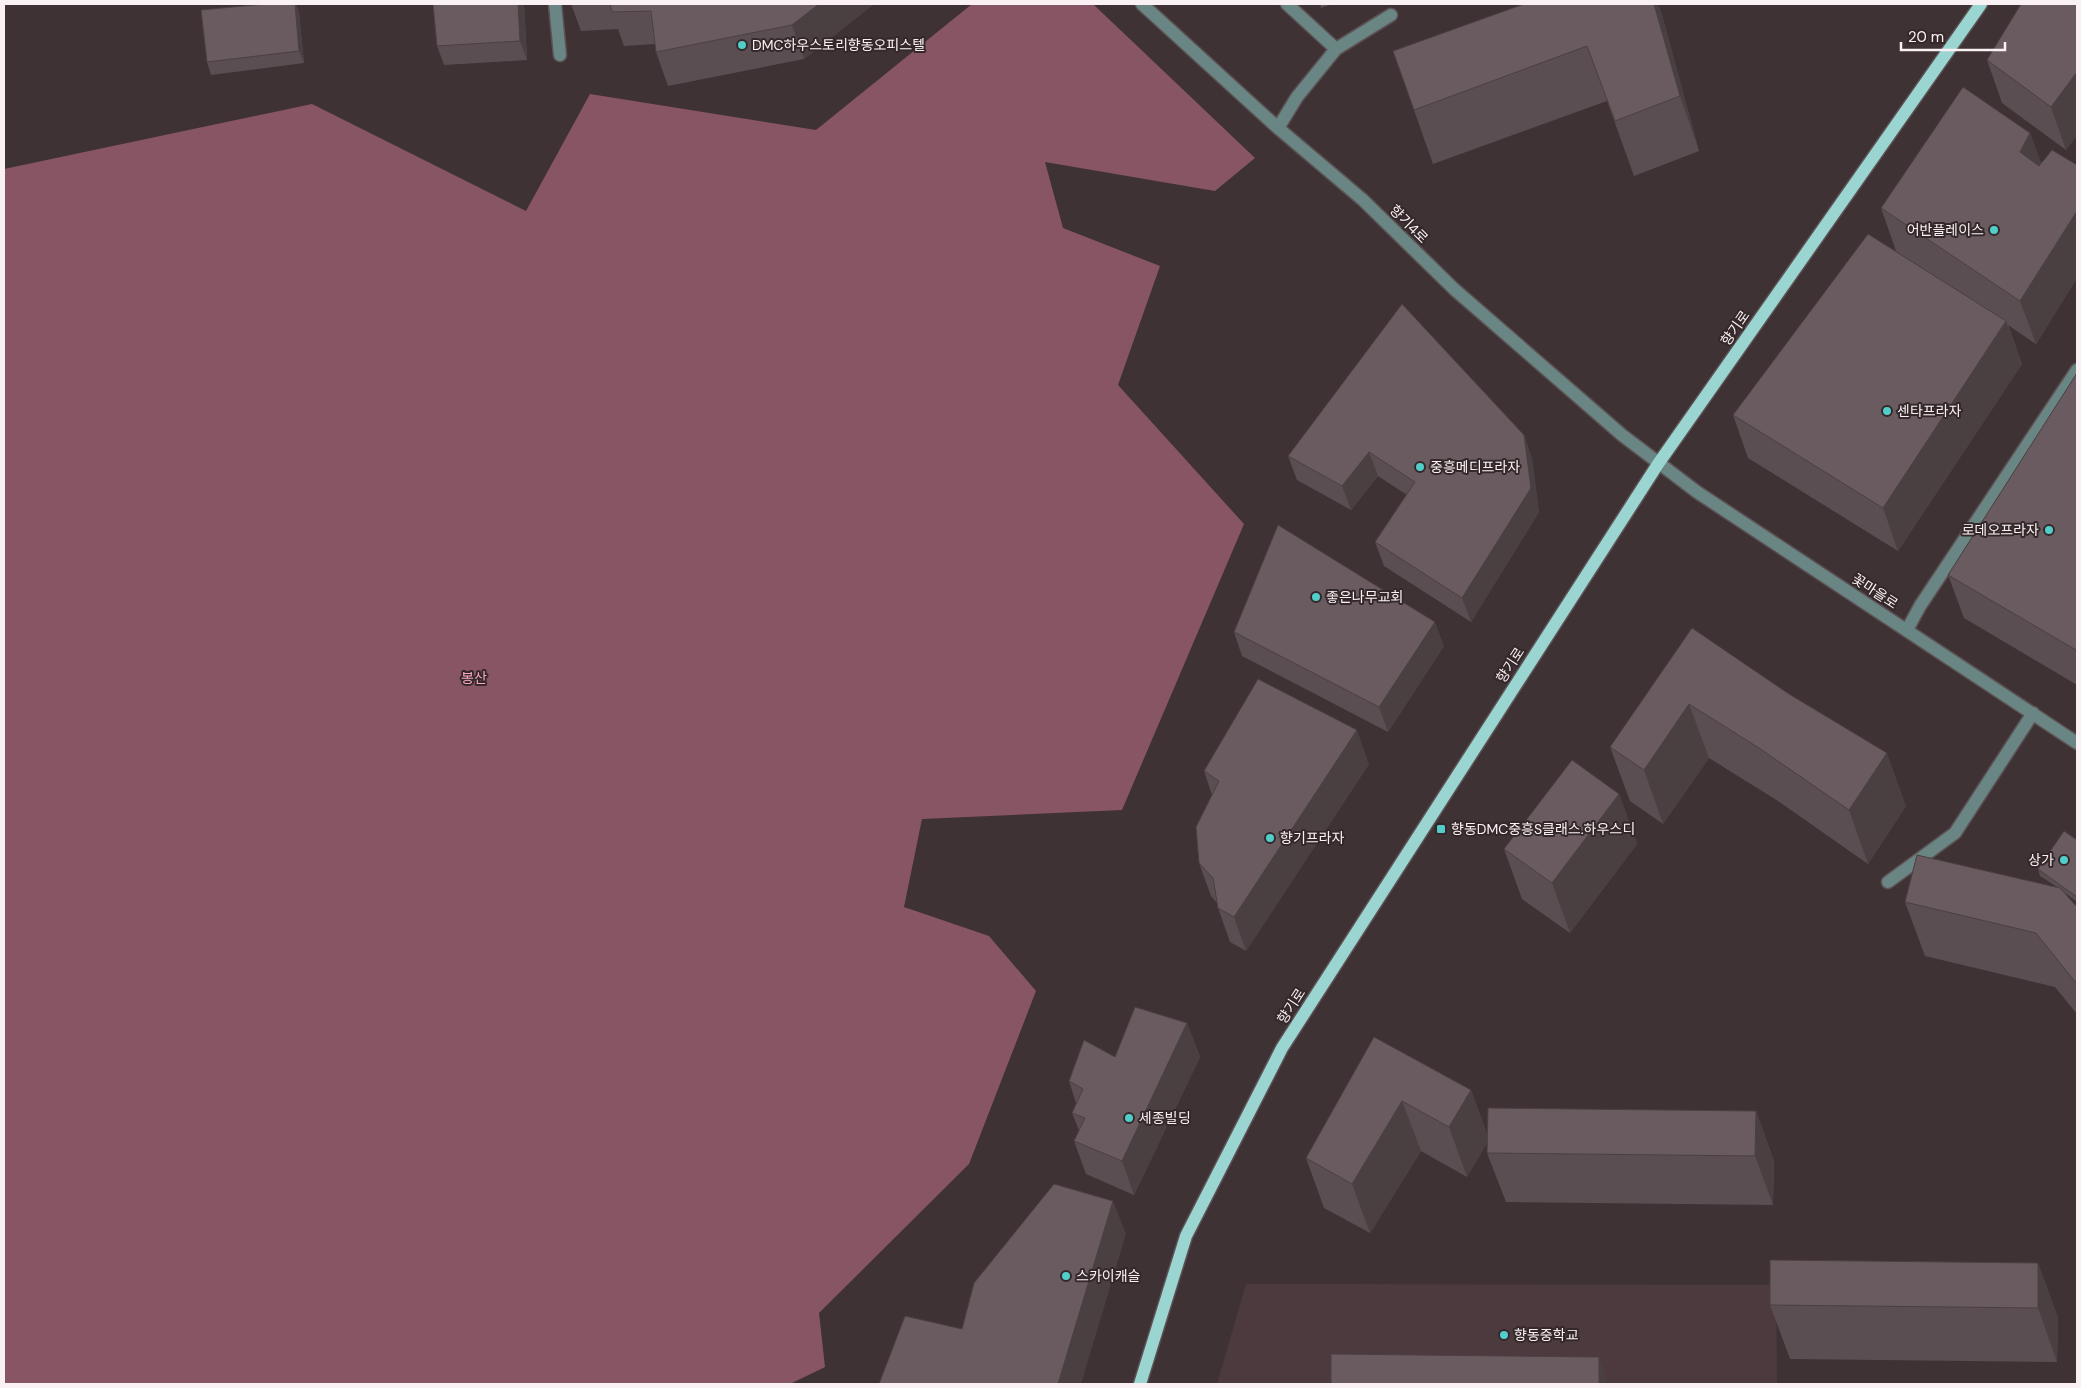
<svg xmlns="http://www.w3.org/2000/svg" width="2081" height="1388" viewBox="0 0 2081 1388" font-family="'DM Sans','Noto Sans KR',sans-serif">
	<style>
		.built { fill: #4d3a3f }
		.forest { fill: #885564 }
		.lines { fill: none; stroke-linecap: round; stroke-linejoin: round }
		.minor-casing { stroke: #5c5153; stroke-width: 15 }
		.major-casing { stroke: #5c5153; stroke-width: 15 }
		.minor { stroke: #6a8684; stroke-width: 12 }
		.major { stroke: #9bd5d2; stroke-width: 12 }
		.wall { fill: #5a4e52 }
		.shaded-wall { fill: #4a4042 }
		.building { fill: #695b5f; stroke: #4a4042 }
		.poi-dot { fill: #53cdc9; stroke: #34282b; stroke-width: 2 }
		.labels { text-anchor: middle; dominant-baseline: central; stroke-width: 4; stroke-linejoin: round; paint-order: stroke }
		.poi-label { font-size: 14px; fill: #f9f1f3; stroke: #34282b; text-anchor: start }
		.street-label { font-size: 14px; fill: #f9f1f3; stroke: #34282b }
		.park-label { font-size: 14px; fill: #f9a7bf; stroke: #34282b }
	</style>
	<rect width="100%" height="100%" fill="#3e3235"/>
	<!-- built -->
	<path class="built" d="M1246,1284L1776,1285L1777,1384H1217Z"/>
	<!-- forest -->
	<path class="forest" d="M972,4H1093L1255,158L1215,191L1045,162L1063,228L1160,266L1118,385L1244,524L1122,810L922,819L904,907L989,936L1036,991L969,1164L819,1313L825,1367L790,1384H4V169L312,104L526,211L590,94L816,130Z"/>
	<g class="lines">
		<defs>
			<path id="minor" d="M555,4L560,55
				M1142,4L1278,128L1363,200L1454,289L1622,435L1697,492L2077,743
				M1287,4L1336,49
				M1278,128L1297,97L1336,49L1391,15
				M1907,630L1920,606L2077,370
				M1888,882L1955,833L2033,713"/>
			<path id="major" d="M1140,1384L1186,1236L1282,1048L1658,464L1981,4"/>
		</defs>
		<!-- minor casing -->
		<use href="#minor" class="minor-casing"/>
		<!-- major casing -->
		<use href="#major" class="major-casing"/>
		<!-- minor -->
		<use href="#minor" class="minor"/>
		<!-- major -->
		<use href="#major" class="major"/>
	</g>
	<!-- wall -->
	<path class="wall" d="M265,4H296L299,13L304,63L211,75L207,62Z
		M433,4H524L527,60L444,65L437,46Z
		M571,4H874L804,59L668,86L656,52L655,44L624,46L618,29L581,31Z
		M1320,4H1332L1321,8Z
		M1524,4H1658L1662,15L1699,151L1634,176L1607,101L1433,164L1414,110Z
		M2077,4V135L2066,150L2002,103L1987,60Z
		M2030,133L2041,163L2077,165V278L2036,344L2008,325L2022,364L1898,551L1748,458L1733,415L1896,251L1881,208Z
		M2077,373V685L1964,618L1948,575Z
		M1524,435L1532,459L1539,512L1471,622L1384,566L1375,542L1407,495L1378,476L1351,510L1297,480L1288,456Z
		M1692,628L1906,806L1868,864L1778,801L1709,758L1663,824L1630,801L1610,747Z
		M1234,632L1444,646L1388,732L1242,656Z
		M1369,764L1246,951L1230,942L1218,908L1217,903L1211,896L1199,863L1212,795L1204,771Z
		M1619,794L1637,844L1570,933L1522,899L1504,849Z
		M2077,840V902L2064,892L2077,907V1014L2055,987L1925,956L1905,902L2057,887L2040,876L2038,869Z
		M1187,1023L1200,1057L1134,1195L1086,1174L1074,1141L1079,1130L1072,1113L1076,1103L1069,1081L1115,1057Z
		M1374,1037L1471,1090L1488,1137L1756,1111L1774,1161L1773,1205L1506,1202L1487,1153L1488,1141L1467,1177L1421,1151L1370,1233L1324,1208L1306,1158Z
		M2038,1263L2058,1318L2057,1362L1790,1359L1770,1305Z"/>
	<!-- shaded-wall -->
	<path class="shaded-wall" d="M295,4H296L299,13L304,63L299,51Z
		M518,4H524L527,60L520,41Z
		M819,4H874L804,59L792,25Z
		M1654,4H1658L1662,15L1699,151L1680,96Z
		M2077,72V135L2066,150L2051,107Z
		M2030,133L2046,176L2020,152Z
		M2077,211V278L2036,344L2020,301Z
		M2006,321L2022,364L1898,551L1883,508Z
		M1524,435L1532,459L1539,512L1471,622L1462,598Z
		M1369,452L1378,476L1351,510L1342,486Z
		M1435,622L1444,646L1388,732L1379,707Z
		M1689,704L1709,758L1663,824L1644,770Z
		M1357,730L1369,764L1246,951L1234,917Z
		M1887,753L1906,806L1868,864L1849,810Z
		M1619,794L1637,844L1570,933L1552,883Z
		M1187,1023L1200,1057L1134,1195L1122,1161Z
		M1471,1090L1489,1139L1467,1177L1449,1127Z
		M1402,1101L1421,1151L1370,1233L1352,1184Z
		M1756,1111L1774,1161L1773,1205L1755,1156Z
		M1113,1201L1126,1234L1081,1384H1058Z
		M2038,1263L2058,1318L2057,1362L2038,1308Z
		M1599,1357L1606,1376V1384H1599Z"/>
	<!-- building -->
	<path class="building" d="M265,4H295L299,51L207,62L201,10Z
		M433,4H518L520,41L437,46Z
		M610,4H819L792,25L656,52L651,11L612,12Z
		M1524,4H1654L1680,96L1615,121L1587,46L1414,110L1393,51Z
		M2021,4H2077V72L2051,107L1987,60Z
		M1963,87L2030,133L2020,152L2039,166L2052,150L2077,165V211L2020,301L1881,208Z
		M1868,234L2006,321L1883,508L1733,415Z
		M1402,304L1524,435L1531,488L1462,598L1375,542L1415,482L1369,452L1342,486L1288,456Z
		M2077,373V648L2076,650L1948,575Z
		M1278,525L1435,622L1379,707L1234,632Z
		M1692,628L1789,694L1887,753L1849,810L1759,748L1689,704L1644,770L1610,747Z
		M1258,679L1357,730L1234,917L1218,908L1213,878L1199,863L1196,827L1219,781L1204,771Z
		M1572,760L1619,794L1552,883L1504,849Z
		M2064,831L2077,840V897L2038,869Z
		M1917,855L2060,888L2077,907V984L2036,933L1905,902Z
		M1135,1007L1187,1023L1122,1161L1074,1141L1085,1118L1072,1113L1083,1089L1069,1081L1084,1040L1115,1057Z
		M1374,1037L1471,1090L1449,1127L1402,1101L1352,1184L1306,1158Z
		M1488,1108L1756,1111L1755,1156L1487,1153Z
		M1054,1184L1113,1201L1058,1384H879L905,1316L962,1329L974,1283Z
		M1770,1260L2038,1263V1308L1770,1305Z
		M1331,1354L1599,1357V1384H1331Z"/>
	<!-- markers -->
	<g class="poi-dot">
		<circle cx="742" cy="45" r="5"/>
		<circle cx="1994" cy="230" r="5"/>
		<circle cx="1887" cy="411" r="5"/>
		<circle cx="1420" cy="467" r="5"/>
		<circle cx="2049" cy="530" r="5"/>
		<circle cx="1316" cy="597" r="5"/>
		<rect x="1436" y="824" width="10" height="10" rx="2.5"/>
		<circle cx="1270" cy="838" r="5"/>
		<circle cx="2064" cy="860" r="5"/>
		<circle cx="1129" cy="1118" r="5"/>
		<circle cx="1066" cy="1276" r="5"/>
		<circle cx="1504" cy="1335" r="5"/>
	</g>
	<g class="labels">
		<!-- poi labels -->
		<g class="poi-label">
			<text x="752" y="45">DMC하우스토리향동오피스텔</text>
			<text x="1984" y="230" text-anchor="end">어반플레이스</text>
			<text x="1897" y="411">센타프라자</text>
			<text x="1430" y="467">중흥메디프라자</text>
			<text x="2039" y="530" text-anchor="end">로데오프라자</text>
			<text x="1326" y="597">좋은나무교회</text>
			<text x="1451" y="829">향동DMC중흥S클래스.하우스디</text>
			<text x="1280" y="838">향기프라자</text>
			<text x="2054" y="860" text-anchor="end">상가</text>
			<text x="1139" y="1118">세종빌딩</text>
			<text x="1076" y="1276">스카이캐슬</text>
			<text x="1514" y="1335">향동중학교</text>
		</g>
		<!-- street labels -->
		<g class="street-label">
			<text transform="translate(1409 224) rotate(45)">향기4로</text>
			<text transform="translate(1735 328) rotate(-55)">향기로</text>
			<text transform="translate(1875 591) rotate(33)">꽃마을로</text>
			<text transform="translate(1510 665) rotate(-57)">향기로</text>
			<text transform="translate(1291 1006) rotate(-57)">향기로</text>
		</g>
		<!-- park labels -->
		<g class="park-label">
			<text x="474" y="678">봉산</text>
		</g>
	</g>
	<!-- border -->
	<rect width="2081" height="1388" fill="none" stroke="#f9f1f3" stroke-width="10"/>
	<!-- scale -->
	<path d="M1901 42v8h104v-8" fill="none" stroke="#f9f1f3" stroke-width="2.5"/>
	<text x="1908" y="42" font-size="15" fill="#f9f1f3" stroke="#34282b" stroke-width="4" paint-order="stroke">20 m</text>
</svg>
